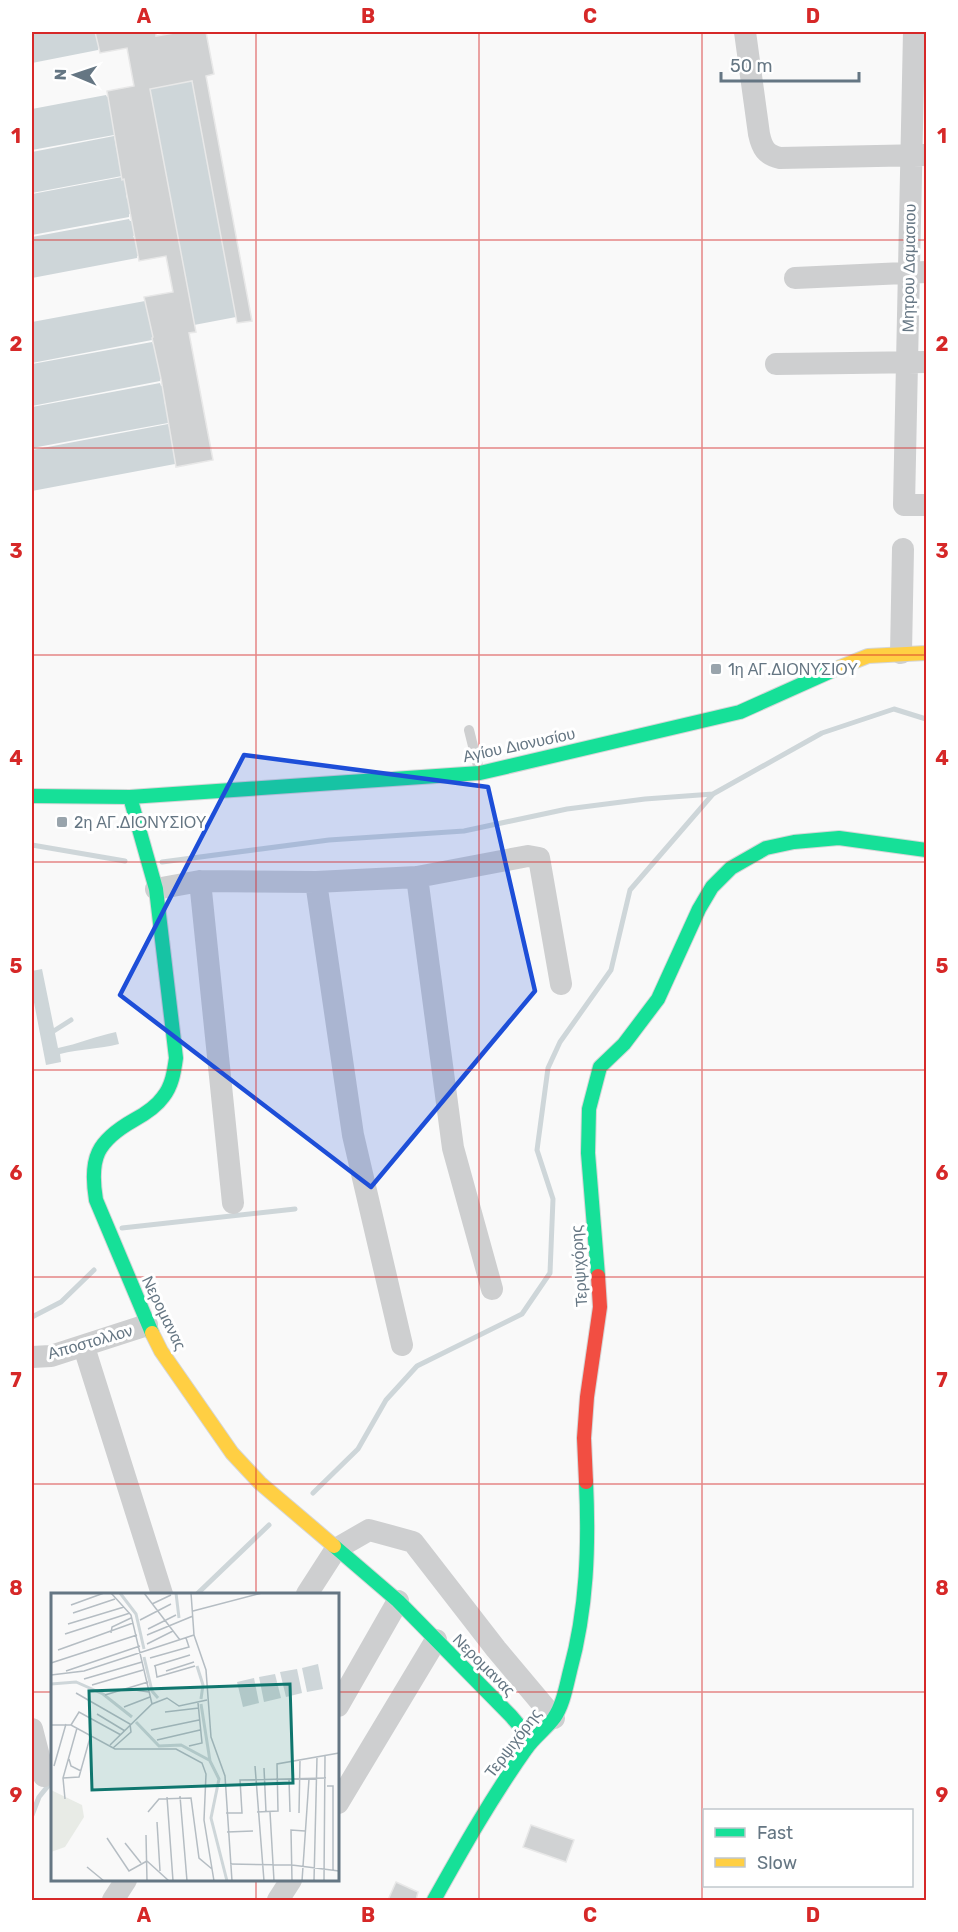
<svg xmlns="http://www.w3.org/2000/svg" width="958" height="1932" viewBox="0 0 958 1932" font-family="Rubik,sans-serif">
	<style>
		.water { fill: #ced6d9 }
		.lines { fill: none; stroke-linecap: round; stroke-linejoin: round }
		.stream { stroke: #ced6d9; stroke-width: 5 }
		.building { fill: #d0d2d3; stroke: #e8e8e8; stroke-width: 1.5 }
		.fast-casing { stroke: #d5d6d7; stroke-width: 16 }
		.slow-casing { stroke: #d5d6d7; stroke-width: 16 }
		.jam-casing { stroke: #d5d6d7; stroke-width: 16 }
		.lane { stroke: #cecfd0; stroke-width: 10 }
		.street { stroke: #cecfd0; stroke-width: 22 }
		.fast { stroke: #16e098; stroke-width: 14 }
		.slow { stroke: #ffcf43; stroke-width: 14 }
		.jam { stroke: #f24e42; stroke-width: 14 }
		.marked { fill: #1d4ed8; fill-opacity: 0.2; stroke: #1d4ed8; stroke-width: 4.5; stroke-linejoin: round }
		.grid { fill: none; stroke: #d62828; stroke-width: 1.5; stroke-opacity: 0.55 }
		.poi-dot { fill: #99a4ac; stroke: #fff; stroke-width: 2 }
		.labels { text-anchor: middle; dominant-baseline: central; stroke-width: 6; stroke-linejoin: round; paint-order: stroke }
		.street-label { font-size: 16px; fill: #657683; stroke: #fff }
		.poi-label { font-size: 16px; fill: #657683; stroke: #fff; text-anchor: start }
		.inset-river { fill: none; stroke: #ced6d9; stroke-width: 3 }
		.inset-road { fill: none; stroke: #b5bdc3; stroke-width: 1.5 }
		.view { fill: #0f766e; fill-opacity: 0.15; stroke: #0f766e; stroke-width: 3 }
		.inset-edge { fill: none; stroke: #657683; stroke-width: 3 }
		.neatline { fill: none; stroke: #d62828; stroke-width: 2 }
		.grid-label { font-size: 20px; text-anchor: middle; font-weight: bold; fill: #d62828 }
	</style>
	<rect width="100%" height="100%" fill="#f9f9f9"/>
	<!-- water -->
	<path class="water" d="M32,32H124L126,42L98,48V50L32,63Z
		M192,81L236,317L194,325L150,89Z
		M136,92L111,112V116L142,127L114,132V135L32,150V109L106,95L107,97Z
		M114,136L122,176L32,193V152Z
		M151,174L154,189L126,194L127,199L154,194L157,209L129,214V217L32,235V194L122,177L123,180Z
		M159,216L161,230L133,236L135,240L162,235L165,251L137,256V258L32,278V237L129,219L130,221Z
		M145,301L150,322L180,332L152,338V340L32,363V322Z
		M182,339L156,359L158,363L188,374L160,379V381L32,406V364L152,342L153,344Z
		M189,380L192,395L164,400L165,404L193,400L196,415L168,420V423L32,448V407L160,383L161,386Z
		M197,422L175,464L32,491V450L168,424L169,427Z
		M42,969L58,1048C78,1044 96,1036 116,1032L119,1044C99,1049 80,1049 60,1054L61,1062L46,1065L32,992V971Z"/>
	<g class="lines">
		<!-- stream -->
		<path class="stream" d="M32,845L125,861
			M162,862L329,840L464,831L567,809L645,799L713,794L822,733L894,709L926,719
			M49,1034L71,1020
			M122,1228L295,1209
			M32,1317L61,1302L94,1270
			M313,1493L358,1449L386,1400L417,1366L522,1314L550,1273L553,1199L537,1150L548,1068L560,1042L611,970L630,890L713,794
			M197,1594L269,1525
			M32,1815L39,1797L52,1781"/>
	</g>
	<!-- building -->
	<path class="building" d="M95,32H156V36L180,32H206L214,74L206,76L252,321L237,323L192,81L150,89L196,332L189,333L213,460L176,467L161,379L152,338L153,337L144,297L173,292L166,256L139,261L124,179L122,180L107,91L134,86L127,48L100,53Z
		M531,1825L574,1840L566,1862L523,1847Z
		M396,1882L418,1892L416,1900H388Z"/>
	<g class="lines">
		<defs>
			<path id="fast" d="M32,796L130,797L480,773L740,712L838,668
				M130,797L156,889L176,1058C174,1072 172,1086 163,1097C156,1107 145,1114 134,1120C97,1141 89,1158 96,1200L152,1333
				M598,1276L588,1153L589,1109L600,1067L624,1044L658,999L699,909L712,887L731,868L766,848L794,842L839,838L926,850
				M334,1546L398,1601L511,1716L522,1729L528,1746
				M434,1900C463,1848 492,1797 526,1749C534,1737 546,1729 554,1718C563,1705 566,1687 570,1671C587,1609 589,1546 586,1482"/>
			<path id="slow" d="M838,668L868,656L926,653
				M152,1333L161,1351L232,1453L260,1483L334,1546"/>
			<path id="jam" d="M586,1482L584,1438L587,1397L600,1307L598,1276"/>
		</defs>
		<!-- fast casing -->
		<use href="#fast" class="fast-casing"/>
		<!-- slow casing -->
		<use href="#slow" class="slow-casing"/>
		<!-- jam casing -->
		<use href="#jam" class="jam-casing"/>
		<!-- lane -->
		<path class="lane" d="M469,730L479,770"/>
		<!-- street -->
		<path class="street" d="M745,32L759,134C762,148 766,155 780,158L925,155
			M914,32L904,505H926
			M795,278L926,272
			M776,364L926,362
			M901,653L903,549
			M417,877L453,1148L492,1289
			M200,881L233,1203
			M316,882L353,1135L402,1345
			M156,889L200,881L316,882L417,877L528,856L539,858L561,984
			M84,1347L162,1594
			M32,1357L51,1356L147,1325
			M307,1594L336,1549L369,1530L413,1542L496,1649L554,1718
			M338,1706L398,1601
			M32,1729L44,1776
			M338,1803L436,1640
			M113,1900L126,1880
			M278,1900L291,1880"/>
		<!-- fast -->
		<use href="#fast" class="fast"/>
		<!-- slow -->
		<use href="#slow" class="slow"/>
		<!-- jam -->
		<use href="#jam" class="jam"/>
	</g>
	<!-- marked area -->
	<path class="marked" d="M244,755L488,787L535,991L371,1187L120,995Z"/>
	<!-- grid -->
	<path class="grid" d="M256,32V1594M479,32V1900M702,32V1900M32,240H926M32,448H926M32,655H926M32,862H926M32,1070H926M32,1277H926M32,1484H926M32,1692H52M338,1692H926M256,1880V1900"/>
	<!-- markers -->
	<g class="poi-dot">
		<rect x="710" y="663" width="12" height="12" rx="3"/>
		<rect x="56" y="816" width="12" height="12" rx="3"/>
	</g>
	<g class="labels">
		<!-- street labels -->
		<g class="street-label">
			<text transform="translate(909 268) rotate(-89)">Μητρου Δαμασιου</text>
			<text transform="translate(519 745) rotate(-12)">Αγίου Διονυσίου</text>
			<text transform="translate(579 1266) rotate(-94)">Τερψιχόρης</text>
			<text transform="translate(164 1313) rotate(64)">Νερομανας</text>
			<text transform="translate(90 1342) rotate(-16)">Αποστολλον</text>
			<text transform="translate(484 1665) rotate(45)">Νερομανας</text>
			<text transform="translate(513 1743) rotate(-53)">Τερψιχόρης</text>
		</g>
		<!-- poi labels -->
		<g class="poi-label">
			<text x="728" y="669">1η ΑΓ.ΔΙΟΝΥΣΙΟΥ</text>
			<text x="74" y="822">2η ΑΓ.ΔΙΟΝΥΣΙΟΥ</text>
		</g>
	</g>
	<!-- overview -->
	<g transform="translate(51 1593)">
		<rect width="288" height="288" fill="#f9f9f9"/>
		<path d="M0,197L31,212L33,224L14,254L0,259Z" fill="#e8ebe6"/>
		<path d="M267,71L272,96L256,99L251,75ZM246,76L251,100L235,104L229,79ZM224,81L230,105L213,109L208,84ZM203,85L208,110L192,114L186,89Z" fill="#ced6d9"/>
		<path class="inset-river" d="M69,0L85,21L93,56M125,0L128,25M93,64L101,98L107,105M146,73L152,92L150,106M0,91L25,89L52,101L81,124M150,111L159,168L168,186L160,225L176,288M85,129L108,153L130,152L158,167"/>
		<path class="inset-road" d="M60,0L80,22L101,111M93,0L129,47M140,0L143,42L155,77L160,144L174,183L181,288M101,11L120,2M20,12L53,0M142,18L211,0M22,20L64,6M89,27L120,11M17,31L73,14M97,36L125,22M60,40L61,34L80,25M14,41L79,20M96,42L142,23M96,51L122,38M7,57L82,30M99,65L138,54L135,45M0,70L86,42M104,72L106,84L144,73M103,73L139,62M15,78L89,53M115,78L143,69M0,82L33,78L143,42M33,86L91,69M41,92L92,77M77,96L98,99M25,100L79,131L80,139L62,155M54,102L97,89M73,114L99,104M114,119L148,115M46,121L74,138M0,132H20L64,156H125L151,170L155,181L153,227L163,288M20,132L28,119L70,142M100,137L148,127M106,147L149,137M59,152L101,111L116,105L128,113L156,107M138,153L151,150L147,110M18,166L20,173L30,178M3,173L15,131M204,173L213,288M213,175L215,219M12,185L28,184L40,141M238,186L239,219M276,193H282V277M129,203L136,288M116,204L122,288M14,206L12,185L26,135M97,219L108,206L140,205L148,265L161,276M206,219L227,218L226,171L288,160M219,219L223,288M175,220H191L189,187L275,185M248,220L249,167M106,229L109,278M176,239L202,238M95,242L96,288M56,245L78,278L96,268M74,250L90,270M96,268L118,288M179,271L241,272L288,278M36,274L53,288M241,288L240,237L254,238M251,288L258,186M263,288L266,164M273,288L274,163"/>
		<path class="view" d="M239,91L242,190L41,197L38,98Z"/>
		<rect width="288" height="288" class="inset-edge"/>
	</g>
	<!-- border -->
	<rect width="958" height="1932" fill="none" stroke="#ffffff" stroke-width="66"/>
	<!-- legend -->
	<rect x="703" y="1809" width="210" height="78" fill="#ffffff" stroke="#c1c8cd" stroke-width="1.5"/>
	<rect x="715" y="1828" width="30" height="9" fill="#16e098" stroke="#c1c8cd" stroke-width="1.5"/>
	<text x="757" y="1839" font-size="18" fill="#657683">Fast</text>
	<rect x="715" y="1858" width="30" height="9" fill="#ffcf43" stroke="#c1c8cd" stroke-width="1.5"/>
	<text x="757" y="1869" font-size="18" fill="#657683">Slow</text>
	<!-- north arrow -->
	<g transform="translate(75 75) rotate(272)" stroke="#ffffff" stroke-width="4.5" paint-order="stroke">
	<path d="M0-4.5L10 22L0 15L-10 22Z" fill="#657683"/>
	<text y="-9" font-size="16" font-weight="bold" text-anchor="middle" fill="#657683">N</text>
	</g>
	<!-- scale -->
	<path d="M721 72v9h138v-9" fill="none" stroke="#657683" stroke-width="3"/>
	<text x="730" y="72" font-size="18" fill="#657683" stroke="#ffffff" stroke-width="4.5" paint-order="stroke">50 m</text>
	<rect x="33" y="33" width="892" height="1866" class="neatline"/>
	<g class="grid-label">
		<text x="144" y="23">A</text>
		<text x="368" y="23">B</text>
		<text x="590" y="23">C</text>
		<text x="813" y="23">D</text>
		<text x="16" y="143">1</text>
		<text x="942" y="143">1</text>
		<text x="16" y="351">2</text>
		<text x="942" y="351">2</text>
		<text x="16" y="558">3</text>
		<text x="942" y="558">3</text>
		<text x="16" y="765">4</text>
		<text x="942" y="765">4</text>
		<text x="16" y="973">5</text>
		<text x="942" y="973">5</text>
		<text x="16" y="1180">6</text>
		<text x="942" y="1180">6</text>
		<text x="16" y="1387">7</text>
		<text x="942" y="1387">7</text>
		<text x="16" y="1595">8</text>
		<text x="942" y="1595">8</text>
		<text x="16" y="1802">9</text>
		<text x="942" y="1802">9</text>
		<text x="144" y="1922">A</text>
		<text x="368" y="1922">B</text>
		<text x="590" y="1922">C</text>
		<text x="813" y="1922">D</text>
	</g>
</svg>
